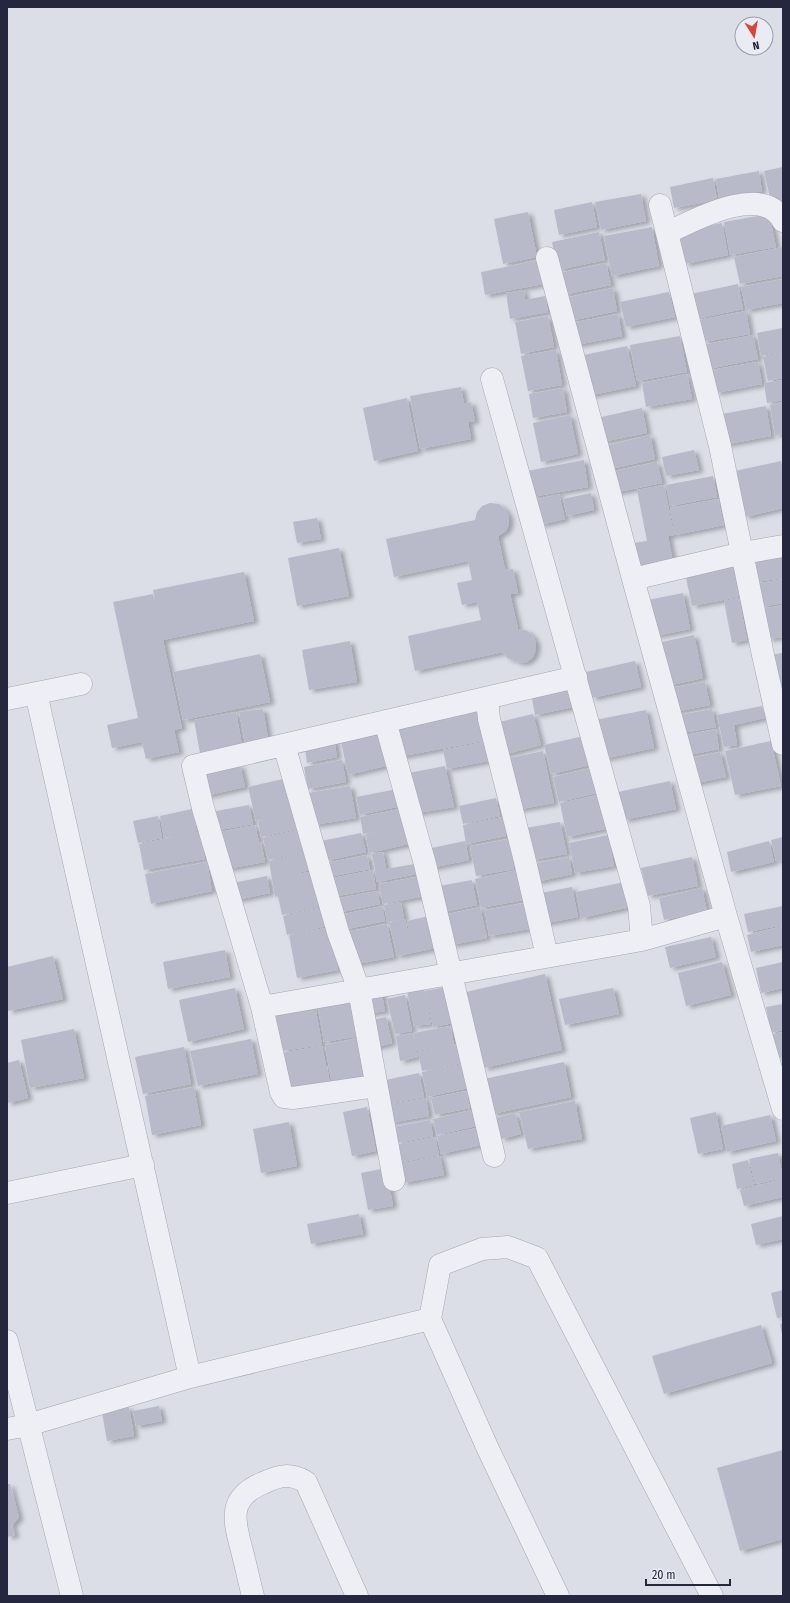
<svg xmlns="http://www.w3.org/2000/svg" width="790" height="1603" viewBox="0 0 790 1603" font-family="'Fira Sans Condensed',sans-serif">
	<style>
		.building { fill: #b8baca; filter: url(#shadow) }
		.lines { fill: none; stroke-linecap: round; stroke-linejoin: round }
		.street-casing { stroke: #a4a6b4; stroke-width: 23 }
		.street { stroke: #eeeff5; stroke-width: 22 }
	</style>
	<defs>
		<filter id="shadow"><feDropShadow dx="4.5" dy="2.5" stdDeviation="2" flood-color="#0004"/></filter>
	</defs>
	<rect width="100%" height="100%" fill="#dbdde7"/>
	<!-- building -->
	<path class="building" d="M783,167V200L771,202L764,171Z
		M759,171L762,191L719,199L716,179Z
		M713,178L717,200L674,208L670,187Z
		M641,194L646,221L601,230L595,202Z
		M592,202L597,227L559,235L554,210Z
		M528,212L537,257L503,264L494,219Z
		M769,214L776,247L730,255L724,222Z
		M722,223L728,255L685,264L678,231Z
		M652,227L659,266L612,276L604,236Z
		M599,232L605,260L558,270L552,242Z
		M783,247V276L740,284L734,257Z
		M539,260L543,284L485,295L481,272Z
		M606,263L611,285L563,295L559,273Z
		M783,279V303L746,310L741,287Z
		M738,284L743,309L696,319L691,294Z
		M613,288L617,311L570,321L565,298Z
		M524,290L525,300L545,296L548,312L510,319L506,293Z
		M669,292L675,317L626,327L620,302Z
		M746,311L750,334L703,342L699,320Z
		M618,314L622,336L576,345L571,323Z
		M548,316L554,347L521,354L515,322Z
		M783,328V352L761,356L757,333Z
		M753,335L758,359L708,369L703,345Z
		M680,336L687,372L637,381L630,345Z
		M627,346L636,386L587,396L579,356Z
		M556,350L562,385L528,391L521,356Z
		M783,353V378L768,381L763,357Z
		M758,362L762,384L716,393L711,370Z
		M687,374L692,399L646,407L642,383Z
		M783,380V400L767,403L764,383Z
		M461,387L464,404L471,402L475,421L468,422L471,439L420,449L410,396Z
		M563,388L567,412L533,418L529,394Z
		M407,398L418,451L374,461L363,408Z
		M783,402V434L775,435L770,405Z
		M766,406L771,436L723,445L717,415Z
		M642,408L647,433L602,442L597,418Z
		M570,415L578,454L541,462L533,423Z
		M650,435L655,459L607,470L601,447Z
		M694,450L699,470L666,476L662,457Z
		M584,460L588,487L532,497L527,471Z
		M781,461L783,472V508L745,517L735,471Z
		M657,462L662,483L613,493L608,472Z
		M713,476L717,497L670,506L666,485Z
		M664,485L674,535L668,536L673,562L638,568L633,543L647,541L637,490Z
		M591,493L594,510L567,516L563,499Z
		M559,494L565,519L540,525L535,500Z
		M718,499L724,525L675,535L670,508Z
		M490,503L499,504L505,509L509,516V524L506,531L498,536L505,570L513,569L518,593L510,594L518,629L526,630L532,635L536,642V649L533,657L527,662L520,663L507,658L503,652L415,671L408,636L481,620L477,602L462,605L457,583L472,580L468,561L394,577L386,539L475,520L477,512L482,506Z
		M317,518L321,539L297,543L293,522Z
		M339,548L349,596L297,606L288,558Z
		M783,548V578L755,582L750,554Z
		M737,563L743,596L692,606L685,573Z
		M244,572L254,621L163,640L153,590Z
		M783,579V603L761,607L756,584Z
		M683,593L690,629L655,636L648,600Z
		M153,594L182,728L174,730L179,752L146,759L142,742L112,748L107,725L138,718L113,602Z
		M739,598L747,640L732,643L724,601Z
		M783,605V637L768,639L762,609Z
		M694,635L703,678L667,686L658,643Z
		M350,641L357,682L309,690L302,650Z
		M783,653V686L775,688L769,655Z
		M260,654L270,702L183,720L173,672Z
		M635,661L641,687L592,698L586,672Z
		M705,682L710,705L674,712L669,688Z
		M574,684L578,706L535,715L531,693Z
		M476,706L483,741L398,757L391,722Z
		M762,706L765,718L734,725L737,745L724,747L717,715Z
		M263,709L269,744L246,748L239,712Z
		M712,709L716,727L677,734L674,716Z
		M646,710L654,748L603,759L595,720Z
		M236,712L242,745L200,753L194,720Z
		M533,714L541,745L503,755L495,723Z
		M716,729L719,749L684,756L680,736Z
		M384,733L390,765L348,775L341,741Z
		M584,736L590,765L551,774L544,745Z
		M334,738L337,757L307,763L304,742Z
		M771,741L781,786L735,795L725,751Z
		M484,742L488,761L447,769L443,750Z
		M543,751L554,803L516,810L505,759Z
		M720,752L726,777L692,784L686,759Z
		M342,760L346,782L308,789L304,767Z
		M240,765L245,787L205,796L200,773Z
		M445,766L454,807L412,814L409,793L441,786L408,793L404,774Z
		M591,768L597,793L559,802L553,777Z
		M283,779L287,797H291L294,813L256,821L248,787Z
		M670,781L676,809L624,820L618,792Z
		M350,786L356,818L314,825L308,793Z
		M398,789L401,806L360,815L356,797Z
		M598,795L605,829L567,837L560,803Z
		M496,798L500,816L463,824L459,806Z
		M249,805L253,824L214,831L211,812Z
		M192,809L197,832L164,838L160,816Z
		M400,809L404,826L363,834L360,817Z
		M298,813L301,828L261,837L258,821Z
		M158,816L162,838L138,843L133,821Z
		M503,817L506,836L466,844L463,825Z
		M560,822L567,854L532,860L526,828Z
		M255,825L259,842L219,850L215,833Z
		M406,826L409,844L369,853L366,834Z
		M302,829L307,851L268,860L263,838Z
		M200,832L205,859L144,870L139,844Z
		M361,833L366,852L326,861L321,841Z
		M608,835L614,866L575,873L569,843Z
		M783,837V860L776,861L771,840Z
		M509,839L514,869L476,876L470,846Z
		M465,841L469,860L431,868L427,849Z
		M769,841L774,862L731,872L727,852Z
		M261,842L265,862L227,869L223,850Z
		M307,852L310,870L285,876L315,871L322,906L282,915L278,896L275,897L269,861Z
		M383,852L386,869L415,864L417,874L377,882L372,854Z
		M367,855L370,869L328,877L325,863Z
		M569,857L572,874L536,882L532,864Z
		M692,857L698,886L648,896L641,868Z
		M207,862L212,891L151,904L145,874Z
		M373,870L376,889L332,897L328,879Z
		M518,870L524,900L481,908L475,879Z
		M267,876L270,893L236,900L233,883Z
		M421,876L425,896L383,904L379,884Z
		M472,880L477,905L439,913L434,887Z
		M625,882L630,907L581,918L576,892Z
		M572,887L578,917L542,924L536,894Z
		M702,888L707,911L664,920L659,898Z
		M377,891L380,904L337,913L335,899Z
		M401,902L404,919L387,922L384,905Z
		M524,903L529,929L489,936L485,910Z
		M382,906L385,921L343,930L340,915Z
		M783,906V925L748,932L744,914Z
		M323,907L327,926L287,935L283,916Z
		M480,907L487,938L451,945L444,915Z
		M429,916L436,948L397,956L389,923L405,919L412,950L407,921Z
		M387,924L394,957L352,965L345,932Z
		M783,926V945L751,952L747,935Z
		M330,927L338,970L297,978L289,935Z
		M711,937L716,957L670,968L665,947Z
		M225,950L230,977L168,989L163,962Z
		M53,956L63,999L8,1011L7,967Z
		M722,962L731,995L686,1006L678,973Z
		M783,962V988L761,993L756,968Z
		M545,974L562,1050L484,1068L466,992Z
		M445,987L453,1023L433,1027L425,991Z
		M235,988L244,1029L188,1042L179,1000Z
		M424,988L431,1024L414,1026L407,991Z
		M613,988L619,1014L565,1025L559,999Z
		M381,990L385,1011L367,1014L363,993Z
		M405,995L412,1031L395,1034L387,999Z
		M353,996L360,1036L324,1042L317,1003Z
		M783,1004V1030L771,1033L766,1007Z
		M315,1005L322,1045L282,1051L275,1012Z
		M386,1017L392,1043L373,1048L367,1021Z
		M450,1026L454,1044L417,1051L414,1033Z
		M74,1029L84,1078L30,1088L21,1040Z
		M783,1032V1057L778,1058L773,1034Z
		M413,1033L418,1057L400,1061L396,1036Z
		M362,1037L369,1076L332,1084L325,1045Z
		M251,1039L258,1074L198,1086L190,1051Z
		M458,1044L462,1063L422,1071L418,1052Z
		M322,1046L326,1065L288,1073L327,1066L330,1084L290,1091L281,1053Z
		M184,1047L191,1084L143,1094L135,1057Z
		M19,1060L28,1098L7,1103V1063Z
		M564,1062L571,1097L492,1114L484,1079Z
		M463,1064L468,1088L427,1097L422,1072Z
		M419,1073L424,1097L386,1104L381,1081Z
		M194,1087L201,1125L152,1135L145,1096Z
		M466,1091L470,1108L435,1115L431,1098Z
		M426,1098L429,1116L390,1123L387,1105Z
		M575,1101L582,1139L528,1149L519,1112Z
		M367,1107L376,1151L352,1156L343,1112Z
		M472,1110L476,1126L437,1135L433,1119Z
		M716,1112L723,1149L698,1154L690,1118Z
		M515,1113L521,1134L501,1139L496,1118Z
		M770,1115L776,1141L727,1152L721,1126Z
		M430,1120L433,1136L397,1143L394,1127Z
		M289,1122L297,1166L261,1173L253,1129Z
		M477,1128L481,1145L441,1154L437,1136Z
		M435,1137L439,1155L397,1163L394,1145Z
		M778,1153L783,1178L755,1184L749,1159Z
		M440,1156L444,1175L403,1183L399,1164Z
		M748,1160L754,1185L737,1189L732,1164Z
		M386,1168L393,1206L368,1210L361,1173Z
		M783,1179V1197L744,1206L740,1190Z
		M359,1214L363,1234L311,1244L307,1224Z
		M783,1216V1239L756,1245L751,1224Z
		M783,1290V1317L777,1318L771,1293Z
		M783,1323V1335H782L780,1324Z
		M761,1325L772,1363L664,1394L652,1356Z
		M159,1406L162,1421L136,1426L133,1411Z
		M129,1407L134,1436L107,1441L102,1412Z
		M783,1450V1539L740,1551L717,1468Z
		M7,1484H10L19,1517L12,1525L15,1535L7,1537Z"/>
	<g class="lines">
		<defs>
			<path id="street" d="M660,205L720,446L763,655L783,744
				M667,233C694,220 763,182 783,221
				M547,258L633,579L726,916L783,1109
				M492,379L639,906L642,940L262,1007L203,808L193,766L576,677
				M633,579L743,553L783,546
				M36,693L190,1377
				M487,698L489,719L524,857L547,956
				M7,699L81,684
				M385,721L425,864L494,1156
				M284,745L338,932L359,990L394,1180
				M642,940L726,916
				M262,1007L281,1092L284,1097L293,1098L376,1086
				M7,1193L143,1165
				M7,1341L72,1596
				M7,1429L28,1425L190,1377L430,1319
				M253,1596C249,1581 246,1566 242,1551C234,1520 227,1498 263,1483C280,1475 290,1473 306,1482L357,1596
				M558,1596L488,1449L430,1319L440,1265L482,1249L508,1247L537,1258L712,1596"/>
		</defs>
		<!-- street casing -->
		<use href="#street" class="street-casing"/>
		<!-- street -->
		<use href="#street" class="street"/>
	</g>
	<!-- border -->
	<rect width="790" height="1603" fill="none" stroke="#24273e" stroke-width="16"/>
	<!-- north arrow -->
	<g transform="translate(754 36) rotate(169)"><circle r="19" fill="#eaecf5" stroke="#9b9dac"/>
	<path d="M0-3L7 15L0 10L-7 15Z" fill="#d94433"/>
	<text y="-6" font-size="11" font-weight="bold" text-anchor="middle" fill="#24273e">N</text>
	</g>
	<!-- scale -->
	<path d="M646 1579v6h84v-6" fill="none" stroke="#24273e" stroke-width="2"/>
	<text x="652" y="1579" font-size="12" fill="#24273e" stroke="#eaecf5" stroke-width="3" paint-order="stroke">20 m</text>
</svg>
